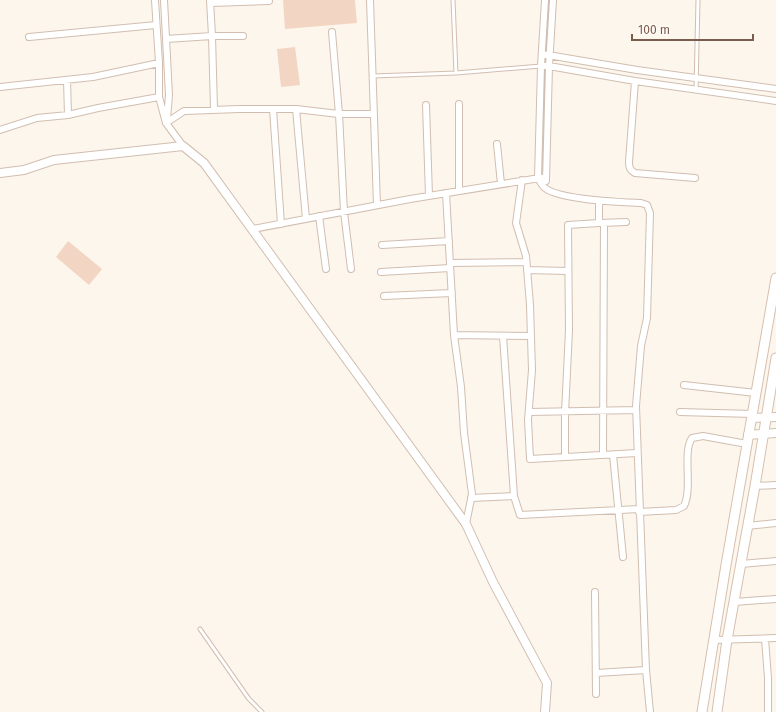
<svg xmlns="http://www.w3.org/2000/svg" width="776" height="712" viewBox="0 0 776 712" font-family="'Fira Sans',sans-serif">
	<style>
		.building { fill: #f3d5c3 }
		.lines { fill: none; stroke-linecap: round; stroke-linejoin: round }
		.service-casing { stroke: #d1beb0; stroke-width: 5 }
		.minor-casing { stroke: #d1beb0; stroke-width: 8 }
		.tertiary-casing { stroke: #d1beb0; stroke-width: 10 }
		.secondary-casing { stroke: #d6c0b0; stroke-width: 11 }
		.service { stroke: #fff; stroke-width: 3 }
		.minor { stroke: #fff; stroke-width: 6 }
		.tertiary { stroke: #fff; stroke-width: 8 }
		.secondary { stroke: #fff; stroke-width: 9 }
	</style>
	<rect width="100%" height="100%" fill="#fdf6ec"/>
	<!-- building -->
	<path class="building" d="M283,0H355L357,23L285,29Z
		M295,47L300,85L281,87L277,49Z
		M68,241L102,269L89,285L56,257Z"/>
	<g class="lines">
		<defs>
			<path id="service" d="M453,0L456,73
				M373,76L456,73L541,66
				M696,90L698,0
				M200,629L249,699L262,712"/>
			<path id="minor" d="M155,0L159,63V97L166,123L183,146
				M164,0L169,95L167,119
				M370,0L377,205
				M545,0L541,66L538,178C540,181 542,186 545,188C560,200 621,202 641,203L647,205L650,213L647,318L641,346L636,406L646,670L650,712
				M211,3L269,1
				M332,32L339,114L344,212L351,269
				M29,37L156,25
				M166,39L212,36L210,0
				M542,54L637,70L776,89
				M541,66H549L635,81L776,101
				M67,80L68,115
				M635,81L629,162C629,168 630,170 635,173L695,178
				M0,87L93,77L159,63
				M459,104V191
				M426,105L429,196
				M214,109L212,36H243
				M296,109L306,219
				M166,123L184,111L239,109H273
				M0,130L37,118L68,115L98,108L159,97
				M497,144L501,184
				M522,180L516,223L526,256L530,305L532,370L528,420L530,459L637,453
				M546,181L549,66L553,0
				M446,193L454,335L461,387L464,433L472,494L466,524
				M319,216L326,269
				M601,223L626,222
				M281,224L273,109H296L339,114H374
				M253,229L410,199L546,177
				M382,245L449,241
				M450,263L526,262
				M527,270L568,271
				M381,272L450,268
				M384,296L452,293
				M454,335L531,336
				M503,336L514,496
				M684,385L756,393
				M529,412L636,410
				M680,412L753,414
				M603,455L604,223
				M613,455L623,557
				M565,457V413L569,330L568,225L599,223V201
				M755,486L776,485
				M471,498L514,496L520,515L639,509
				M639,512L676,510L684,506C693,488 682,452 692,438L703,436L747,444
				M747,526L776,523
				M741,564L776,561
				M595,592L596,694
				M734,602L776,599
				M765,639L768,678V712
				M715,640L776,638
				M596,673L646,670"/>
			<path id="tertiary" d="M0,173L24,170L54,160L183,146L204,163L466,524L493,582L547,683L545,712
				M752,418L776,417
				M748,435L776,433"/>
			<path id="secondary" d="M702,712L726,565L776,278
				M717,712L727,640L755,486L776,358"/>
		</defs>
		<!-- service casing -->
		<use href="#service" class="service-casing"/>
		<!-- minor casing -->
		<use href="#minor" class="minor-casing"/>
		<!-- tertiary casing -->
		<use href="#tertiary" class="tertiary-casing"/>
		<!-- secondary casing -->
		<use href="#secondary" class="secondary-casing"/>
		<!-- service -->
		<use href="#service" class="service"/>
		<!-- minor -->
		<use href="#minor" class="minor"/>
		<!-- tertiary -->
		<use href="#tertiary" class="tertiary"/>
		<!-- secondary -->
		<use href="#secondary" class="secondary"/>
	</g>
	<!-- scale -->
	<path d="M632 34v6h121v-6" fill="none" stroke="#7a5c4d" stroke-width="2"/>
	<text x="638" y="34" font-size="12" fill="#7a5c4d" stroke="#fffaf3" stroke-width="3" paint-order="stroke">100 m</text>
</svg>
